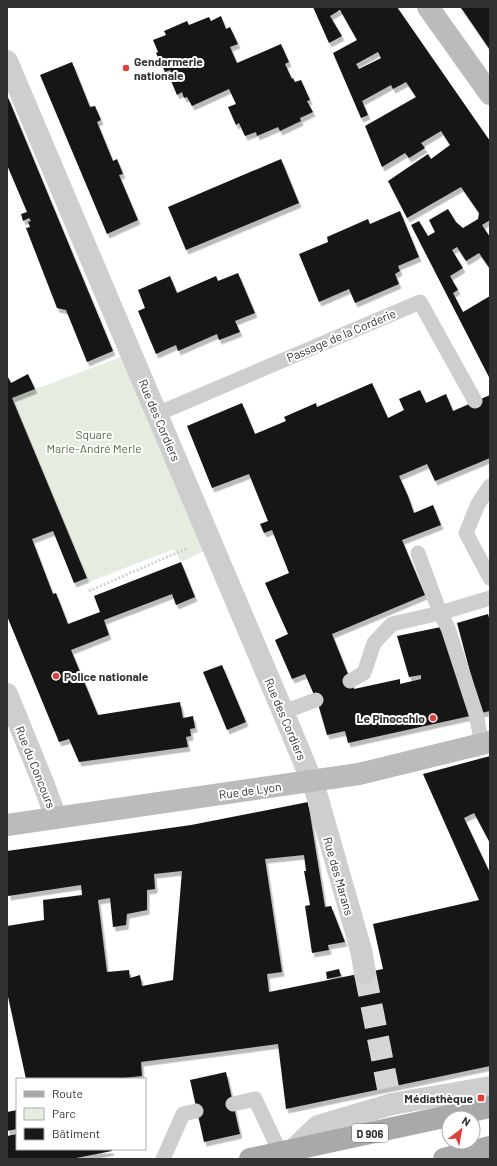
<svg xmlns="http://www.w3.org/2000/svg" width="497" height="1166" viewBox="0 0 497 1166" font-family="Barlow,sans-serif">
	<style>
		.green { fill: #e5ede0 }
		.building { fill: #181818; fill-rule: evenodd; filter: url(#shadow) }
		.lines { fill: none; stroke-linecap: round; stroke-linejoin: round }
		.street-tunnel { stroke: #d6d6d6; stroke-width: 22; stroke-dasharray: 22 11; stroke-linecap: butt }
		.path { stroke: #cecece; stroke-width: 2.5; stroke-dasharray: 2 2; stroke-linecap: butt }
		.lane { stroke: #cecece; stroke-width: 15 }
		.street { stroke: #cecece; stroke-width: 22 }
		.secondary { stroke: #bbb; stroke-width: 22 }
		.primary { stroke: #a9a9a9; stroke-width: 22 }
		.poi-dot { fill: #de3f3d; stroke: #fff; stroke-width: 1.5 }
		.labels { text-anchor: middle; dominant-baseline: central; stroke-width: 4; stroke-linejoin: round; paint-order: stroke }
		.shield { fill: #fff; stroke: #6f6f6f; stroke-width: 1 }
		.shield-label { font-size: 11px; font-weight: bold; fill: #313131 }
		.poi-label { font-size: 12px; font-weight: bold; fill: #313131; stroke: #fff; text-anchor: start }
		.street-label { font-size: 12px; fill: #313131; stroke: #fff }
		.park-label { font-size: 12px; fill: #506b3f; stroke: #fff }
	</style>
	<defs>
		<filter id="shadow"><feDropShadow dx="2.5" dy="4.5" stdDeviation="0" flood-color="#0004"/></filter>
	</defs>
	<rect width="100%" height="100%" fill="#fff"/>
	<!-- green -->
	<path class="green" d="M123,356L204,551L181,562L174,549L89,582L12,398Z"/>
	<!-- building -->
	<path class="building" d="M313,7H397L490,141V220L482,225L490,237V269L479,253L466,261L457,247L452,250L463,268L450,276L458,290L453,293L463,312L490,296V379L411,225L419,221L428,236L435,232L429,220L448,209L456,222L463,228L478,219L479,213L461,187L407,218L388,181L428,154L431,159L450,145L441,131L421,143L425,148L409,158L405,153L382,167L365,126L416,97L406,82L393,89L391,85L362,101L368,115L361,118L333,53L357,40L340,10L330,16L342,36L329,43ZM378,52L381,58L359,69L356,64Z
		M460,7H490V50L464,12Z
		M221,16L226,29L230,27L238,44L230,47L237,63L281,44L289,62L285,64L292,79L293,78L295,82L301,80L310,100L307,101L313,112L300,118L301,121L280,131L278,127L257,136L256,132L245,136L239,123L236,125L228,107L236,104L229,89L192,106L187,97L184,98L182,92L177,95L169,76L172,74L170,70L165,72L156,53L158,52L153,40L166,35L164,31L187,21L189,25L209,17L211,21Z
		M72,62L90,107L95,106L101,120L97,122L113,161L117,159L123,174L119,175L138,220L107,234L40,75Z
		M7,95L113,351L87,362L66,310L57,308L26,228L30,227L28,222L31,221L29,218L23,221L21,214L27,212L7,165Z
		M281,159L299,203L186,250L168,207Z
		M400,211L419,257L398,266L400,271L395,274L399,284L355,303L349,289L319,302L299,254L328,242L327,237L368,219L370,224Z
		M238,273L255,313L235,321L240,332L219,340L217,334L178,351L176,345L156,354L138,311L145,308L138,290L170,276L177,293L216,276L218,281Z
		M28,374L35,389L12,398L87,578L74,583L53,531L32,539L53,594L56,593L68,624L100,612L94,596L181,562L195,597L176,605L172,594L104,620L109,635L71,650L98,715L180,702L183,718L193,716L195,728L190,729L191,736L186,737L188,747L79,762L69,739L59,742L7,616V375L11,383Z
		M372,383L388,418L404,410L399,399L420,390L426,403L446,394L453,411L490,395V458L435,481L427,464L399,476L408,496L414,513L433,505L441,525L402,540L425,595L332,634L354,689L400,679V684L421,679V675L409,677L397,636L441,627L470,716L348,743L345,731L327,735L318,704L305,674L292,679L275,640L288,634L265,583L289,573L272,530L264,533L260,524L268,521L249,474L212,488L187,426L242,403L255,434L286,421L284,417L316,403L317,407Z
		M488,614L490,621V711L481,713L457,623Z
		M222,665L246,722L227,730L203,672Z
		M490,756V843L474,813L464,818L490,873V1066L286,1109L278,1044L141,1062L142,1076L116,1079H26L7,992V926L44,920L43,900L82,895L81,885L8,896L7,851L191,825L308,802L325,907L331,906L345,942L328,945L329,950L312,953L305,906L310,905L304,871H306L304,855L265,859L282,972L267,974L269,992L383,969L373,924L479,900L423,774ZM182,871L173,980L142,986L140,975L130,978L129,970L107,972L98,900L110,898L113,927L126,925L127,914L147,910V890L155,889L154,874Z
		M339,969L341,976L327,979L326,972Z
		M226,1072L240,1134L204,1142L190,1080Z
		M17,1110V1129L7,1131V1112Z
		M17,1134V1149H111L112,1151L71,1159H7V1136Z"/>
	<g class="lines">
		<!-- street-tunnel -->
		<path class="street-tunnel" d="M365,973L388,1088"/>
		<!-- path -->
		<path class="path" d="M89,591L188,548"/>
		<!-- lane -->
		<path class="lane" d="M157,414L420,302L475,401
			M490,486L478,504L466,533L490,578
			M418,553L440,613L448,628L476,714L482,744
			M350,681L364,673L374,643L392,624L440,613L490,598
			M283,712L316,700
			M233,1104L255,1099L280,1152
			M163,1159L183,1114L196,1111"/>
		<!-- street -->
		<path class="street" d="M7,61L289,726L315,789L361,950L365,973
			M7,694L44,785L56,818
			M294,1149L318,1126L392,1104L490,1087"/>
		<!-- secondary -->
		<path class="secondary" d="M428,7L490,94
			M7,825L359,774L490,742"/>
		<!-- primary -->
		<path class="primary" d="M250,1159L490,1107
			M444,1159L490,1147"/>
	</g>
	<!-- markers -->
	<g class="poi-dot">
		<circle cx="126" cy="68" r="4"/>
		<circle cx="56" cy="676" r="4"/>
		<circle cx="433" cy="718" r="4"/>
		<rect x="477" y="1094" width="8" height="8" rx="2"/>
	</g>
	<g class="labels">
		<!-- shield labels -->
		<rect class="shield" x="352" y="1124" width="36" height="18" rx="3"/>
		<g class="shield-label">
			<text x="370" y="1133">D 906</text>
		</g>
		<!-- poi labels -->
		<g class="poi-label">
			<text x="134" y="61">Gendarmerie<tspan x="134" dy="14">nationale</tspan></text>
			<text x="64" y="676">Police nationale</text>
			<text x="425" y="718" text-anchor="end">Le Pinocchio</text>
			<text x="473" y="1098" text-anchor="end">Médiathèque</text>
		</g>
		<!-- street labels -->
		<g class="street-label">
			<text transform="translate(341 335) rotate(-23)">Passage de la Corderie</text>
			<text transform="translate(160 420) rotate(67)">Rue des Cordiers</text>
			<text transform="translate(286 719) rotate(67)">Rue des Cordiers</text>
			<text transform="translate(36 767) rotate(68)">Rue du Concours</text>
			<text transform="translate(250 790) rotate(-8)">Rue de Lyon</text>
			<text transform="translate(339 876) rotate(74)">Rue des Marans</text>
		</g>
		<!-- park labels -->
		<g class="park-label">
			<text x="94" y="434">Square<tspan x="94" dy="14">Marie-André Merle</tspan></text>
		</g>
	</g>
	<!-- border -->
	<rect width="497" height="1166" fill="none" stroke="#313131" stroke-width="16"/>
	<!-- legend -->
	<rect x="16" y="1078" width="130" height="72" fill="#ffffff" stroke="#adadad"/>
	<rect x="24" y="1091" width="20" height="6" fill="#a9a9a9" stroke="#adadad"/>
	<text x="52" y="1098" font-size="12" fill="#313131">Route</text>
	<rect x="24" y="1108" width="20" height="12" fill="#e5ede0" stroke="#adadad"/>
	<text x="52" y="1118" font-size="12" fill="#313131">Parc</text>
	<rect x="24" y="1128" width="20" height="12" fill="#181818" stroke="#adadad"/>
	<text x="52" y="1138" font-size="12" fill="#313131">Bâtiment</text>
	<!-- north arrow -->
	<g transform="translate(461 1130) rotate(31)"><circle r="19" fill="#ffffff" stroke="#adadad"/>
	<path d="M0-3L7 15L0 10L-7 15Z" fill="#de3f3d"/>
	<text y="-6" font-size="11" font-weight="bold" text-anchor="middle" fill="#313131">N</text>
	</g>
</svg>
